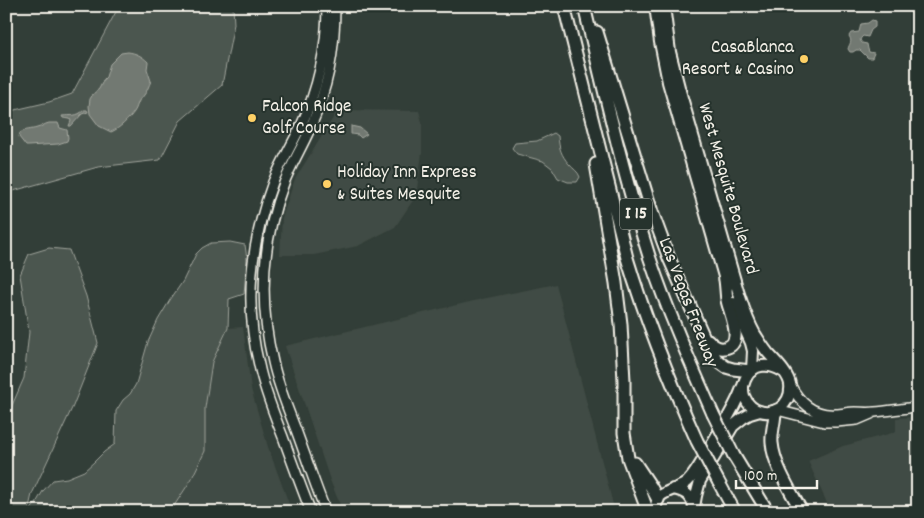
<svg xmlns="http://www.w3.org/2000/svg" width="924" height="518" viewBox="0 0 924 518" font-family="Dekko,sans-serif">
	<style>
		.built { fill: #404b44 }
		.green { fill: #4c564f; stroke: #a0a49c }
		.water { fill: #727972; stroke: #a6a9a1 }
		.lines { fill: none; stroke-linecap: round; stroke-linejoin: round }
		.secondary-casing { stroke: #f4f1e8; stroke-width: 12 }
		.primary-casing { stroke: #f4f1e8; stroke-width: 14 }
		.highway-casing { stroke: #f4f1e8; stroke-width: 15 }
		.secondary { stroke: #26332d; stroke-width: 9 }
		.primary { stroke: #26332d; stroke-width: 10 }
		.highway { stroke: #26332d; stroke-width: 11 }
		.highway-bridge-casing { stroke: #f4f1e8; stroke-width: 15; stroke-linecap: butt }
		.highway-bridge { stroke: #26332d; stroke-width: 11 }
		.poi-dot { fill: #ffd166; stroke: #26332d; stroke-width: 2 }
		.labels { text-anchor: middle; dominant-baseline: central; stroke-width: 4; stroke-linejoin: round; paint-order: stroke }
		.shield { fill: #26332d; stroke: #b6b8b0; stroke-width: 1 }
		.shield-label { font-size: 18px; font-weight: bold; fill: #f4f1e8 }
		.poi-label { font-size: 19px; fill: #f4f1e8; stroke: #26332d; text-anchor: start }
		.street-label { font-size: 19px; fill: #f4f1e8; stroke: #26332d }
	</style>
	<rect width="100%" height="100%" fill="#323e38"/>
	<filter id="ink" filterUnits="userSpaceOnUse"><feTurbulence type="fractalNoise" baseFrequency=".02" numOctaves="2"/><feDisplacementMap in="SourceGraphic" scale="10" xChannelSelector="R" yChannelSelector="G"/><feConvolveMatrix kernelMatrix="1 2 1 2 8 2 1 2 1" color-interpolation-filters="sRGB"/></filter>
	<g filter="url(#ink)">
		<!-- built -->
		<path class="built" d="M338,110L419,111L422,122V153L416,196L395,227L358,246L314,255H280L282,218L295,179Z
			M556,284L615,512H343L330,480L285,346L482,299Z
			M243,327L251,389L268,447L292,512H170L191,480L205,451V408L212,362L228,328Z
			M918,417V502H916V512H831L808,461L843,446L896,432V418Z"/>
		<!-- green -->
		<path class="green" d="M119,6H233L234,24L222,85L180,121L160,160L98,167L6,193V112L49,102L72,94Z
			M554,133L558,136C559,148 561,155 569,164C573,169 578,171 580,177L577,182H568L558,178L552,168L543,161L517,154L512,148L515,143L537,141Z
			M230,242L245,245L247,259L244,294L229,299L228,328L212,362L205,408V451L191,480L170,512H29L36,503L43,491L53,480L67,478L84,471L94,462L104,452L115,444L116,411L123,400L130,394L136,384L148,342L158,320L170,300L183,281L196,254L202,248L211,243Z
			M49,248L69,250L86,296L98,343L73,406L32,494L28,512H6V419L24,378L29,332L20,275L29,254Z"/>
		<!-- water -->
		<path class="water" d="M872,20L875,21V27L871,30L868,37L863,36L861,38L860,40L862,43L867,44L868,49L869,52L874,53L872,58H868L860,50H856L853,52H850L848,49C849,44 853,42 849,36L851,33L859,32L861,24L868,23Z
			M128,52C136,53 142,56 148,62L147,69L151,81C149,85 147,92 144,95C141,100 141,96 139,101C137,104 137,108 134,112C129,119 119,129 111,132L99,126L90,114L89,106L90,99L93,94L99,89L104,79L106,77L110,64L121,53Z
			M84,110H87L88,112L82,114L71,126H69L71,121L70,119L63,118L62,116C71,115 77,117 84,110Z
			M49,123H58L60,128L67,130L68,138L67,141L58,144L28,146H26L19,137L20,133C26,129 31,130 37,128C42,127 44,124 49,123Z
			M351,126L360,128L367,134L361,138L358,135L351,134Z"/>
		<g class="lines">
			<defs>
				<path id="secondary" d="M790,384C799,402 814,416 836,414C842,414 849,412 855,412C862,412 868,413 875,412C889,411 903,408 918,407
					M777,410L824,422H836L857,420L871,414
					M311,512C301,487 292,462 283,437C274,414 264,390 259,365C244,304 251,241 273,182C281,163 291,146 300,128C318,89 327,48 327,6
					M326,512C315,485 306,457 296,430C287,407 278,385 273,362C258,300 262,241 284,183C291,165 301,149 309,131C328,88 335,53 335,6"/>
				<path id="primary" d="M655,6L660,42L668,82L727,287
					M664,6L670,52L680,91L738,291C743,306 747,320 755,334C759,340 763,347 768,353C775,361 788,373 790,384C791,393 788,402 780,408C768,416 751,412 745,398C743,395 743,390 743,387
					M733,303L751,343L753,351L752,370
					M673,489C684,491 692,495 694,507
					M656,512C654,489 673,493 686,483C697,474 709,448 717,435C723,426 729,416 734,406C737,400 740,394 742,388C744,385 744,381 746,378C753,363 770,363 782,371
					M693,512L696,496L700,481L733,426L743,418L750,414L760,411"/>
				<path id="highway" d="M564,6L627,258C646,321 670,381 697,441
					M584,6C604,90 623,174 649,256C667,310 690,362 713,414
					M597,32L652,212L669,258L706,342L713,355L719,362L726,367L733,369L751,371
					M596,164L616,283L621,324L624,381V433L628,458L648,512
					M708,340C712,345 717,349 724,348C746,345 729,312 727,300C726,293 726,286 725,280
					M775,411C775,422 771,432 772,443C774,466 791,492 802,512
					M734,456L768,512
					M635,463L651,487L658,500
					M718,481L735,512"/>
			</defs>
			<!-- secondary casing -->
			<use href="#secondary" class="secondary-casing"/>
			<!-- primary casing -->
			<use href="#primary" class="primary-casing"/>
			<!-- highway casing -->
			<use href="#highway" class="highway-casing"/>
			<!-- secondary -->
			<use href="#secondary" class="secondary"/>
			<!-- primary -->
			<use href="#primary" class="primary"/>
			<!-- highway -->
			<use href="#highway" class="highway"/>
			<defs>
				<path id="highway-bridge" d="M713,414L734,456
					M697,441L718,481"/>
			</defs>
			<!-- highway-bridge casing -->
			<use href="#highway-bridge" class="highway-bridge-casing"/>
			<!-- highway-bridge -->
			<use href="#highway-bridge" class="highway-bridge"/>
		</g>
	</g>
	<!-- markers -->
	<g class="poi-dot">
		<circle cx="804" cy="59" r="5"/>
		<circle cx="252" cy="118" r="5"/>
		<circle cx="327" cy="184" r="5"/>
	</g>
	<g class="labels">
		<!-- shield labels -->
		<rect class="shield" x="620" y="198.5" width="32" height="31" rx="4"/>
		<g class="shield-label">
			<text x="636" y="214">I 15</text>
		</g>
		<!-- poi labels -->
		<g class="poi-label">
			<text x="794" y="48" text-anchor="end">CasaBlanca<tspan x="794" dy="22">Resort &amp; Casino</tspan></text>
			<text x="262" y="107">Falcon Ridge<tspan x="262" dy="22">Golf Course</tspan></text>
			<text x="337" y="173">Holiday Inn Express<tspan x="337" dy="22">&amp; Suites Mesquite</tspan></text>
		</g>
		<!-- street labels -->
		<g class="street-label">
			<text transform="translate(727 189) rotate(74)">West Mesquite Boulevard</text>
			<text transform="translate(687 303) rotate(69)">Las Vegas Freeway</text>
		</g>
	</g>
	<!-- margin -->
	<rect width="924" height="518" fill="none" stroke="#26332d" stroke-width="25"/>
	<rect x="12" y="12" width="899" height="493" fill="none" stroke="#f4f1e8" stroke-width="2" filter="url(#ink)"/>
	<!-- scale -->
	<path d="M736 480v8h81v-8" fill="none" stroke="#f4f1e8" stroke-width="2.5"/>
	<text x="744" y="480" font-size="15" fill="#f4f1e8" stroke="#26332d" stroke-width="4" paint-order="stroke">100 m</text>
</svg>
